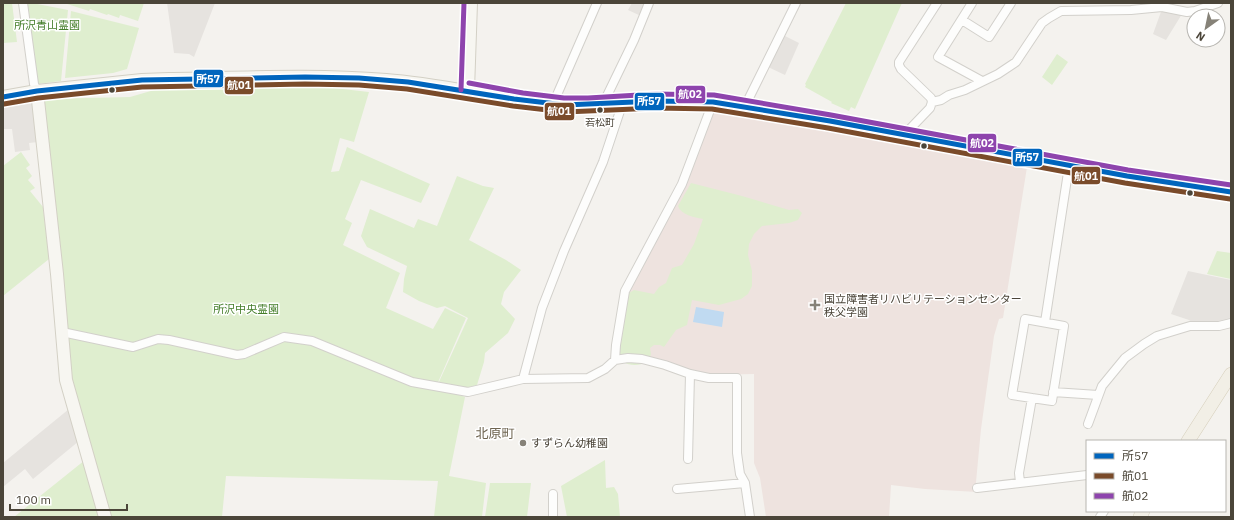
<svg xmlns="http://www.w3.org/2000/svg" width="1234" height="520" viewBox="0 0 1234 520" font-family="'IBM Plex Sans','Noto Sans JP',sans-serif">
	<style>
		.medical { fill: #eee3df }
		.green { fill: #dfeecf }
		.parking { fill: #e6e3df }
		.water { fill: #c0daf1 }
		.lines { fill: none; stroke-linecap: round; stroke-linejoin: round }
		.street-casing { stroke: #d2d0cb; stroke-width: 10 }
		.secondary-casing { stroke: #d3d0c5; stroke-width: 14 }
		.primary-casing { stroke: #d6cfbb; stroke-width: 14 }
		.street { stroke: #fdfdfc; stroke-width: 8 }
		.secondary { stroke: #f7f6f1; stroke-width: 12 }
		.primary { stroke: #f2efe6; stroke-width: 13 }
		.bus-1-casing { stroke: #fff; stroke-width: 8 }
		.bus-2-casing { stroke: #fff; stroke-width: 8 }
		.bus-3-casing { stroke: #fff; stroke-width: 8 }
		.bus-1 { stroke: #0065bd; stroke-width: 5 }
		.bus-2 { stroke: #7a4b2a; stroke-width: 5 }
		.bus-3 { stroke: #8e44ad; stroke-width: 5 }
		.bus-dot { fill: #4b4539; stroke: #fff; stroke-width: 1.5 }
		.poi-dot { fill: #868278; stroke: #fff; stroke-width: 1.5 }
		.labels { text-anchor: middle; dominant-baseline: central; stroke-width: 3; stroke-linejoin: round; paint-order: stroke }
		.bus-label { font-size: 10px; fill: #4b4539; stroke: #fff }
		.park-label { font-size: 11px; fill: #447e2a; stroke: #fff }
		.poi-label { font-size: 11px; fill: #4b4539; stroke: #fff; text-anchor: start }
		.quarter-label { font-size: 13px; fill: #6e6450; stroke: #fff }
		.line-badge { stroke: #fff; stroke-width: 1.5 }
		.badge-label { font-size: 11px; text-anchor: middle; font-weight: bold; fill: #fff }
	</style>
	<rect width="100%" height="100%" fill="#f4f2ee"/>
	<!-- medical -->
	<path class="medical" d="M717,109L828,128L889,142L1027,167L1003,318L999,319L994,336L989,372L981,429L976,482L977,492L925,489L891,485L889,517H766L760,478L754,463V374L707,375L622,356L619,354L618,350L628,292L712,113Z"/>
	<!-- green -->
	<path class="green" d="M3,3H12L17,42L3,43Z
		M26,3H32L68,10L61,81L37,84Z
		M64,3H144L138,21L120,15L119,18L108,14L107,15L90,9L89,11Z
		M846,3H902L855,109L851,107L849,111L831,103L832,102L805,87L806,85L805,84Z
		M71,11L139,28L127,69L113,73L65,78Z
		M1057,54L1068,62L1052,85L1042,77Z
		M182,86L325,87L369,92L354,142L340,138L331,172L339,171L347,147L430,184L421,203L361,180L345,219L352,223L343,245L400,273L386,308L433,329L445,308L466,318L436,387L465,397L449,476L486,483L482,517H434L438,481L226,476L222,517H14L85,460L70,389L43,99L130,97L161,88Z
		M21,152L30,165L26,168L32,176L28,180L35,188L30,191L43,207L49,259L3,296V166Z
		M457,176L483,186L494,188L469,240L506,260L521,270L504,292L501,304L515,319L508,333L485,353L484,362L477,385L466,388L438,384L468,318L445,306L437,308L419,301L403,292L404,279L407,266L367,247L361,236L370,209L414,228L418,219L437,226Z
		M691,183L742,196L789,210L798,209L802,213L798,220L789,223L762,226L754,234L749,244L748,255L752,271V286L748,294L741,299L719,305L692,300L687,325L676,330L664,347L660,345H654L650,348L651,354L648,362C637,366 631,366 620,361V349L629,293L634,290L654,294L659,287L666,283L672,268L682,265L694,244L703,219C694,217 681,215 678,206Z
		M1217,251L1231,253V279L1207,274Z
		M605,460L606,488L614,487L618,494L620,517H567L561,486Z
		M490,483H531L527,517H485Z"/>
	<!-- parking -->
	<path class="parking" d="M167,3H215L194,57L189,54L174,53Z
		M632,3H646L641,16L628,10Z
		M1162,9L1182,14L1166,40L1153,34Z
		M783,35L799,43L785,75L768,67Z
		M32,102L38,142L29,143L30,150L15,152L12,129H4L3,106Z
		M1188,271L1231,280V321L1223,322L1193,323L1189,320L1171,314Z
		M69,409L79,441L33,479L25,469L3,487V463Z"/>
	<!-- water -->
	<path class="water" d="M696,307L724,312L722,327L693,322Z"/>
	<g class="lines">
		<defs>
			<path id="street" d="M23,3L34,84L37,91
				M972,3L938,57L982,81
				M962,20L989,37L1011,3
				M932,102L941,100L949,95L965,90L998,74L1016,62L1042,23L1049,18L1061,11L1131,10L1162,7L1187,12L1195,11L1218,3
				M553,104L597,3
				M603,104L634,40L649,3
				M746,107L749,98L796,3
				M904,135L930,108L932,102L931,98L901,69L899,65V62L937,3
				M1025,319L1064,326L1052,401L1012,395Z
				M1045,322L1069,166
				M62,332L133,347L158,339L169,340L237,355L244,354L284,337L312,341L412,382L468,392L523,379L588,378L605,369L615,360L628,358L642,359L665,365L690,374L709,378H737V453L740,474L745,483L750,517
				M615,360L616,345L625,291L682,184L713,102
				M523,379L542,308L564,251L603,162L623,102
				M1053,392L1098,395
				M1088,424L1102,386L1125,358L1144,344L1157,336L1190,326H1219L1231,323
				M688,459L690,374
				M1020,482L1019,473L1032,398
				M977,488L1087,475
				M677,489L745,483
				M553,517V494
				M1100,517L1104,511"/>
			<path id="secondary" d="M468,90L471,3
				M37,91L57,274L66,380L105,517
				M3,97L37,91L142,80L169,79C241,78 314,74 386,80C444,84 499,100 557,104C579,106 601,103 623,102C653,101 683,100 713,102C817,118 920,138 1023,158C1092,170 1161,184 1231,192"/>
			<path id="primary" d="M1188,441L1231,374
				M1140,517L1143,511"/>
		</defs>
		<!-- street casing -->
		<use href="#street" class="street-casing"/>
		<!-- secondary casing -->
		<use href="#secondary" class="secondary-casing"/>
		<!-- primary casing -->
		<use href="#primary" class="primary-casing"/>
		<!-- street -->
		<use href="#street" class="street"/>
		<!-- secondary -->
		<use href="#secondary" class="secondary"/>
		<!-- primary -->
		<use href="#primary" class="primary"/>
		<defs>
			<path id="bus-1" d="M3,97L37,91L142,80L305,77L359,78L408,82L514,99L565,105L657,101L713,102L830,121L1127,176L1231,192"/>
			<path id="bus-2" d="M4,104L38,98L142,87L305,84L359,85L407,89L513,106L565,112L657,108L712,109L828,128L1125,183L1230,199"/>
			<path id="bus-3" d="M469,83L523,93L564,98H588L656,94L714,95L831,115L1128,170L1231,185
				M461,90L464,3"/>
		</defs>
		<!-- bus-1 casing -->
		<use href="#bus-1" class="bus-1-casing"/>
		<!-- bus-2 casing -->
		<use href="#bus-2" class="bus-2-casing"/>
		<!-- bus-3 casing -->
		<use href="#bus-3" class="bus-3-casing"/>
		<!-- bus-1 -->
		<use href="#bus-1" class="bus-1"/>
		<!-- bus-2 -->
		<use href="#bus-2" class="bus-2"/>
		<!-- bus-3 -->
		<use href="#bus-3" class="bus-3"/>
	</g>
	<!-- markers -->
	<g class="bus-dot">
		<circle cx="112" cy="90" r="3.5"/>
		<circle cx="600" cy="110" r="3.5"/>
		<circle cx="924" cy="146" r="3.5"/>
		<circle cx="1190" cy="193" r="3.5"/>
	</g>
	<g class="poi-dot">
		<path d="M813 299h4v4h4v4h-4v4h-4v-4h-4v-4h4z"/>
		<circle cx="523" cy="443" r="4"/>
	</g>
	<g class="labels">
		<!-- bus labels -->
		<g class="bus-label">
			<text x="600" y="122">若松町</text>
		</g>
		<!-- park labels -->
		<g class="park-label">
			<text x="47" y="25">所沢青山霊園</text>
			<text x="246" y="309">所沢中央霊園</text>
		</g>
		<!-- poi labels -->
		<g class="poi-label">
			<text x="824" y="299">国立障害者リハビリテーションセンター<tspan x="824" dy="13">秩父学園</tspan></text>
			<text x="531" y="443">すずらん幼稚園</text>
		</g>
		<!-- quarter labels -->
		<g class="quarter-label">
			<text x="495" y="433">北原町</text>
		</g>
	</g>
	<g class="line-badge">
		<rect x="193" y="69" width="31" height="19" rx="4" fill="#0065bd"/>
		<rect x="224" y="76" width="30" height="19" rx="4" fill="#7a4b2a"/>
		<rect x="675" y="85" width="31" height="19" rx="4" fill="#8e44ad"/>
		<rect x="634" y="92" width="31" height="19" rx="4" fill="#0065bd"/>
		<rect x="544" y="102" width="31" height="19" rx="4" fill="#7a4b2a"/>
		<rect x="967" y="133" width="30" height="20" rx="4" fill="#8e44ad"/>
		<rect x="1012" y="148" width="31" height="19" rx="4" fill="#0065bd"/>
		<rect x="1071" y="166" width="30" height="19" rx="4" fill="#7a4b2a"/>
	</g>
	<g class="badge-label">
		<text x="208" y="83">所57</text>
		<text x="239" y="89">航01</text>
		<text x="690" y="98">航02</text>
		<text x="649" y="105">所57</text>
		<text x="559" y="115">航01</text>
		<text x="982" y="147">航02</text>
		<text x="1027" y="161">所57</text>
		<text x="1086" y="180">航01</text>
	</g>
	<!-- border -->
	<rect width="1234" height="520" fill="none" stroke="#4b4539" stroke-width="8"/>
	<!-- legend -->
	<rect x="1086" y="440" width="140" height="72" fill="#ffffff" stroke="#b7b5b0"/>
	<rect x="1094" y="453" width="20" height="6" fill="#0065bd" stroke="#b7b5b0"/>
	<text x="1122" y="460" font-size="12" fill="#4b4539">所57</text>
	<rect x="1094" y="473" width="20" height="6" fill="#7a4b2a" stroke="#b7b5b0"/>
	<text x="1122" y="480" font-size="12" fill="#4b4539">航01</text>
	<rect x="1094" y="493" width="20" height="6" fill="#8e44ad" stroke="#b7b5b0"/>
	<text x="1122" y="500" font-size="12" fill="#4b4539">航02</text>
	<!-- north arrow -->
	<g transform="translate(1206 28) rotate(213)"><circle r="19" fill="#ffffff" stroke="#b7b5b0"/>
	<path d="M0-3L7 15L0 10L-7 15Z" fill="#868278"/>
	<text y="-6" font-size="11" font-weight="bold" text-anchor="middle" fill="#4b4539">N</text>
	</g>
	<!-- scale -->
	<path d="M10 504v6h117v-6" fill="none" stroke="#4b4539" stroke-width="2"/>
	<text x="16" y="504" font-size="12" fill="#4b4539" stroke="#ffffff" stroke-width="3" paint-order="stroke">100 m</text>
</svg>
